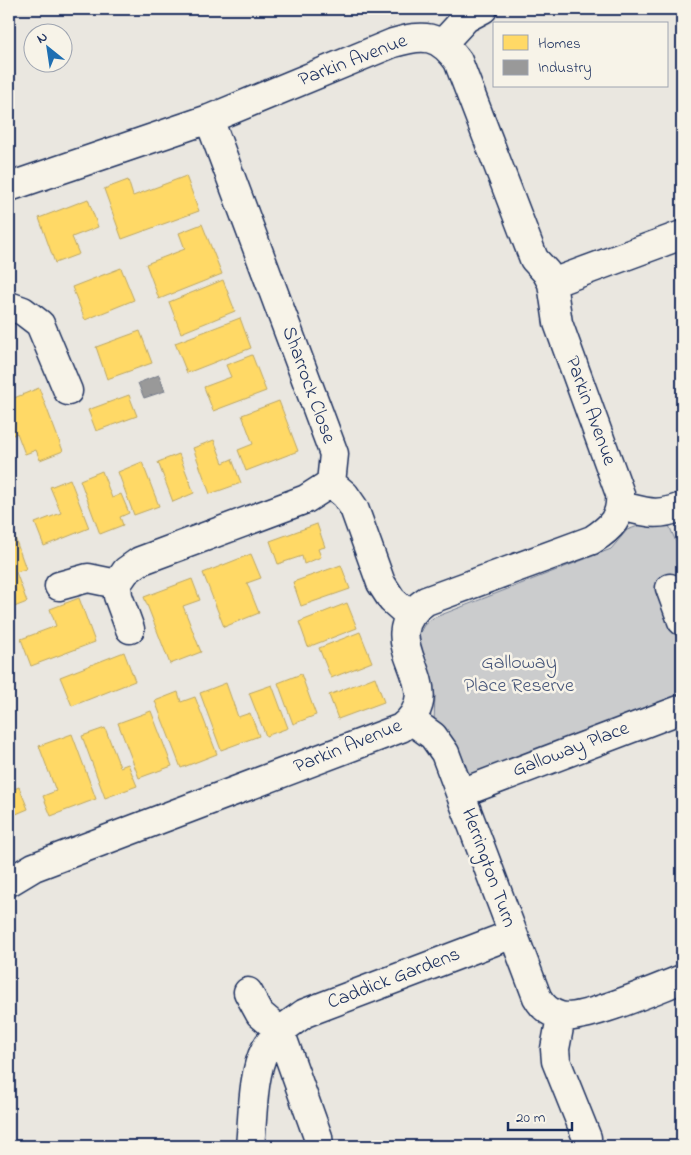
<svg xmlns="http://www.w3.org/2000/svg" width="691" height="1155" viewBox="0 0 691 1155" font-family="'Indie Flower',sans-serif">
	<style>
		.green { fill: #cbcccd; stroke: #737e96 }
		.homes { fill: #ffd966; stroke: #bba664 }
		.industry { fill: #999; stroke: #737987 }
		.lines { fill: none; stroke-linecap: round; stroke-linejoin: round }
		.minor-casing { stroke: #1b2f5e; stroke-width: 31 }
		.minor { stroke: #f7f3e8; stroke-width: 28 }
		.labels { text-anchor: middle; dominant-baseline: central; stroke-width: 5; stroke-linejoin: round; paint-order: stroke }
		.street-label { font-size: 20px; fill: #1b2f5e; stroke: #f7f3e8 }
		.park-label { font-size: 20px; fill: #47567a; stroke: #f7f3e8 }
	</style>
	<rect width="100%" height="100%" fill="#eae7e0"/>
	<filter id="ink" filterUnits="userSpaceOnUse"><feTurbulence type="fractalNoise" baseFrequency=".02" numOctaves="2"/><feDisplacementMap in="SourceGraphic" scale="10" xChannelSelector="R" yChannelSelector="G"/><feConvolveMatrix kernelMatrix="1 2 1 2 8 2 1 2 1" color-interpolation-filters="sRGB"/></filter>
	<g filter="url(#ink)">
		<!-- green -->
		<path class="green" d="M668,523L682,556V580L660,591L682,647V701L473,776L465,769L434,722L435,696L419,647L418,636L424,625L433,618L611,549L627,530L641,525Z"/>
		<!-- homes -->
		<path class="homes" d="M186,176L199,211L122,239L104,189L128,180L133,196Z
			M88,199L98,227L72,237L79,254L55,263L39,218Z
			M202,224L222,274L159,299L146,264L185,249L179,233Z
			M121,268L134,300L85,320L72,287Z
			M223,280L235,311L181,333L169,302Z
			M240,318L251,348L187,373L175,343Z
			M140,331L152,363L107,379L96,347Z
			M252,355L266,391L213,411L204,387L231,377L226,365Z
			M39,388L63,451L40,460L36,450L25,454L17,433L9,437V400Z
			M129,395L137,416L96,431L88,410Z
			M279,401L298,451L246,471L238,450L253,444L242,415Z
			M214,440L223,463L232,459L241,483L210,494L193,448Z
			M179,454L194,493L173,502L158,462Z
			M142,462L159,506L134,515L118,472Z
			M102,471L112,498L121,494L129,513L120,517L123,525L100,534L80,480Z
			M70,479L89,528L44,546L35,523L61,513L50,487Z
			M317,524L325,547L318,549L321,557L304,564L302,556L278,564L270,541Z
			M14,535L26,569L16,572L27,602L9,609V537Z
			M251,554L261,578L247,583L259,613L224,627L203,573Z
			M341,565L350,589L301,606L293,582Z
			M192,579L200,600L183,606L201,652L170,664L144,597Z
			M79,598L95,642L31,666L21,639L56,626L50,609Z
			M347,603L357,628L308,647L299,622Z
			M360,632L372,662L331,678L319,648Z
			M124,652L135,681L72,706L60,677Z
			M301,674L316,715L293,724L278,683Z
			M375,677L384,702L338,719L329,695Z
			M226,683L238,717L250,713L259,736L221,750L200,693Z
			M272,685L288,728L266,736L249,693Z
			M178,692L181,702L195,697L217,754L181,768L155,701Z
			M151,711L172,766L139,778L118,723Z
			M105,728L120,767L128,764L137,786L105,798L82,736Z
			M72,734L96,799L51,816L43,796L56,791L39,746Z
			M19,787L28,809L9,817V791Z"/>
		<!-- industry -->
		<path class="industry" d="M159,375L165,391L144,398L138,383Z"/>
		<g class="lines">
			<defs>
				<path id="minor" d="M442,44L466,18L483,9
					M9,187L209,119L393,43C424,34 438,34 458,61L534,259L546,272L552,283L558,323L620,494C622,517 611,528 592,540L426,601C366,642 456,685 401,728L34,867L9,882
					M552,283L682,235
					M9,306L23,311L40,324L68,391
					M331,483L345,495L354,508L381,583L392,600L410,616
					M621,506C647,512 655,517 682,507
					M59,586L88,578L117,584
					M670,588L682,621
					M130,629L118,596L117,584L126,571L140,561L306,499L331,483L334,454L209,119
					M411,720L433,736L445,753L537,997C542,1006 549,1013 560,1016C581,1022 658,988 682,979
					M461,793L682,709
					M248,992L260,1014L280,1031L318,1137L319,1146
					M561,1017L555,1049L556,1061L587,1138
					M250,1146C253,1118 252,1074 265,1050C273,1034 291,1023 305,1013L513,934"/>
			</defs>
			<!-- minor casing -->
			<use href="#minor" class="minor-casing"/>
			<!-- minor -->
			<use href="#minor" class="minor"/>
		</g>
	</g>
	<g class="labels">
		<!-- street labels -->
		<g class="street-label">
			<text transform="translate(353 61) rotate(-21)">Parkin Avenue</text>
			<text transform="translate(308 385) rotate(70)">Sharrock Close</text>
			<text transform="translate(590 411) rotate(70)">Parkin Avenue</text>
			<text transform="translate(348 747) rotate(-22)">Parkin Avenue</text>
			<text transform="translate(571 750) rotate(-21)">Galloway Place</text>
			<text transform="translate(488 868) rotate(70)">Herrington Turn</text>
			<text transform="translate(394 979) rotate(-21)">Caddick Gardens</text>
		</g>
		<!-- park labels -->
		<g class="park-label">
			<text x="519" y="663">Galloway<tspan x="519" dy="23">Place Reserve</tspan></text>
		</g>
	</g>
	<!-- margin -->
	<rect width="691" height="1155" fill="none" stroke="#f7f3e8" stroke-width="30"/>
	<rect x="15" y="15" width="661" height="1125" fill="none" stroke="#1b2f5e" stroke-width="2" filter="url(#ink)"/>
	<!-- legend -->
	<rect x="493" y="22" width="175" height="65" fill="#f7f3e8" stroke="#9fa5b1"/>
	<rect x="503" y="35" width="25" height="15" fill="#ffd966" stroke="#9fa5b1"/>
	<text x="538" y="48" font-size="15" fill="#1b2f5e">Homes</text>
	<rect x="503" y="60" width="25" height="15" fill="#999999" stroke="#9fa5b1"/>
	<text x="538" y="72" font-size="15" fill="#1b2f5e">Industry</text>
	<!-- north arrow -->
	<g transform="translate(48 48) rotate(330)"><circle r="24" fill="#f7f3e8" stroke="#9fa5b1"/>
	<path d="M0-4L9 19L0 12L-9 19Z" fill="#1f6fb2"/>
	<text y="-8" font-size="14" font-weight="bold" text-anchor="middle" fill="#1b2f5e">N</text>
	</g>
	<!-- scale -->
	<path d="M508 1122v8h64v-8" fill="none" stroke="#1b2f5e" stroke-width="2.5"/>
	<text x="516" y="1122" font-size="15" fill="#1b2f5e" stroke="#f7f3e8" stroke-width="4" paint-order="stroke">20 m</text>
</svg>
